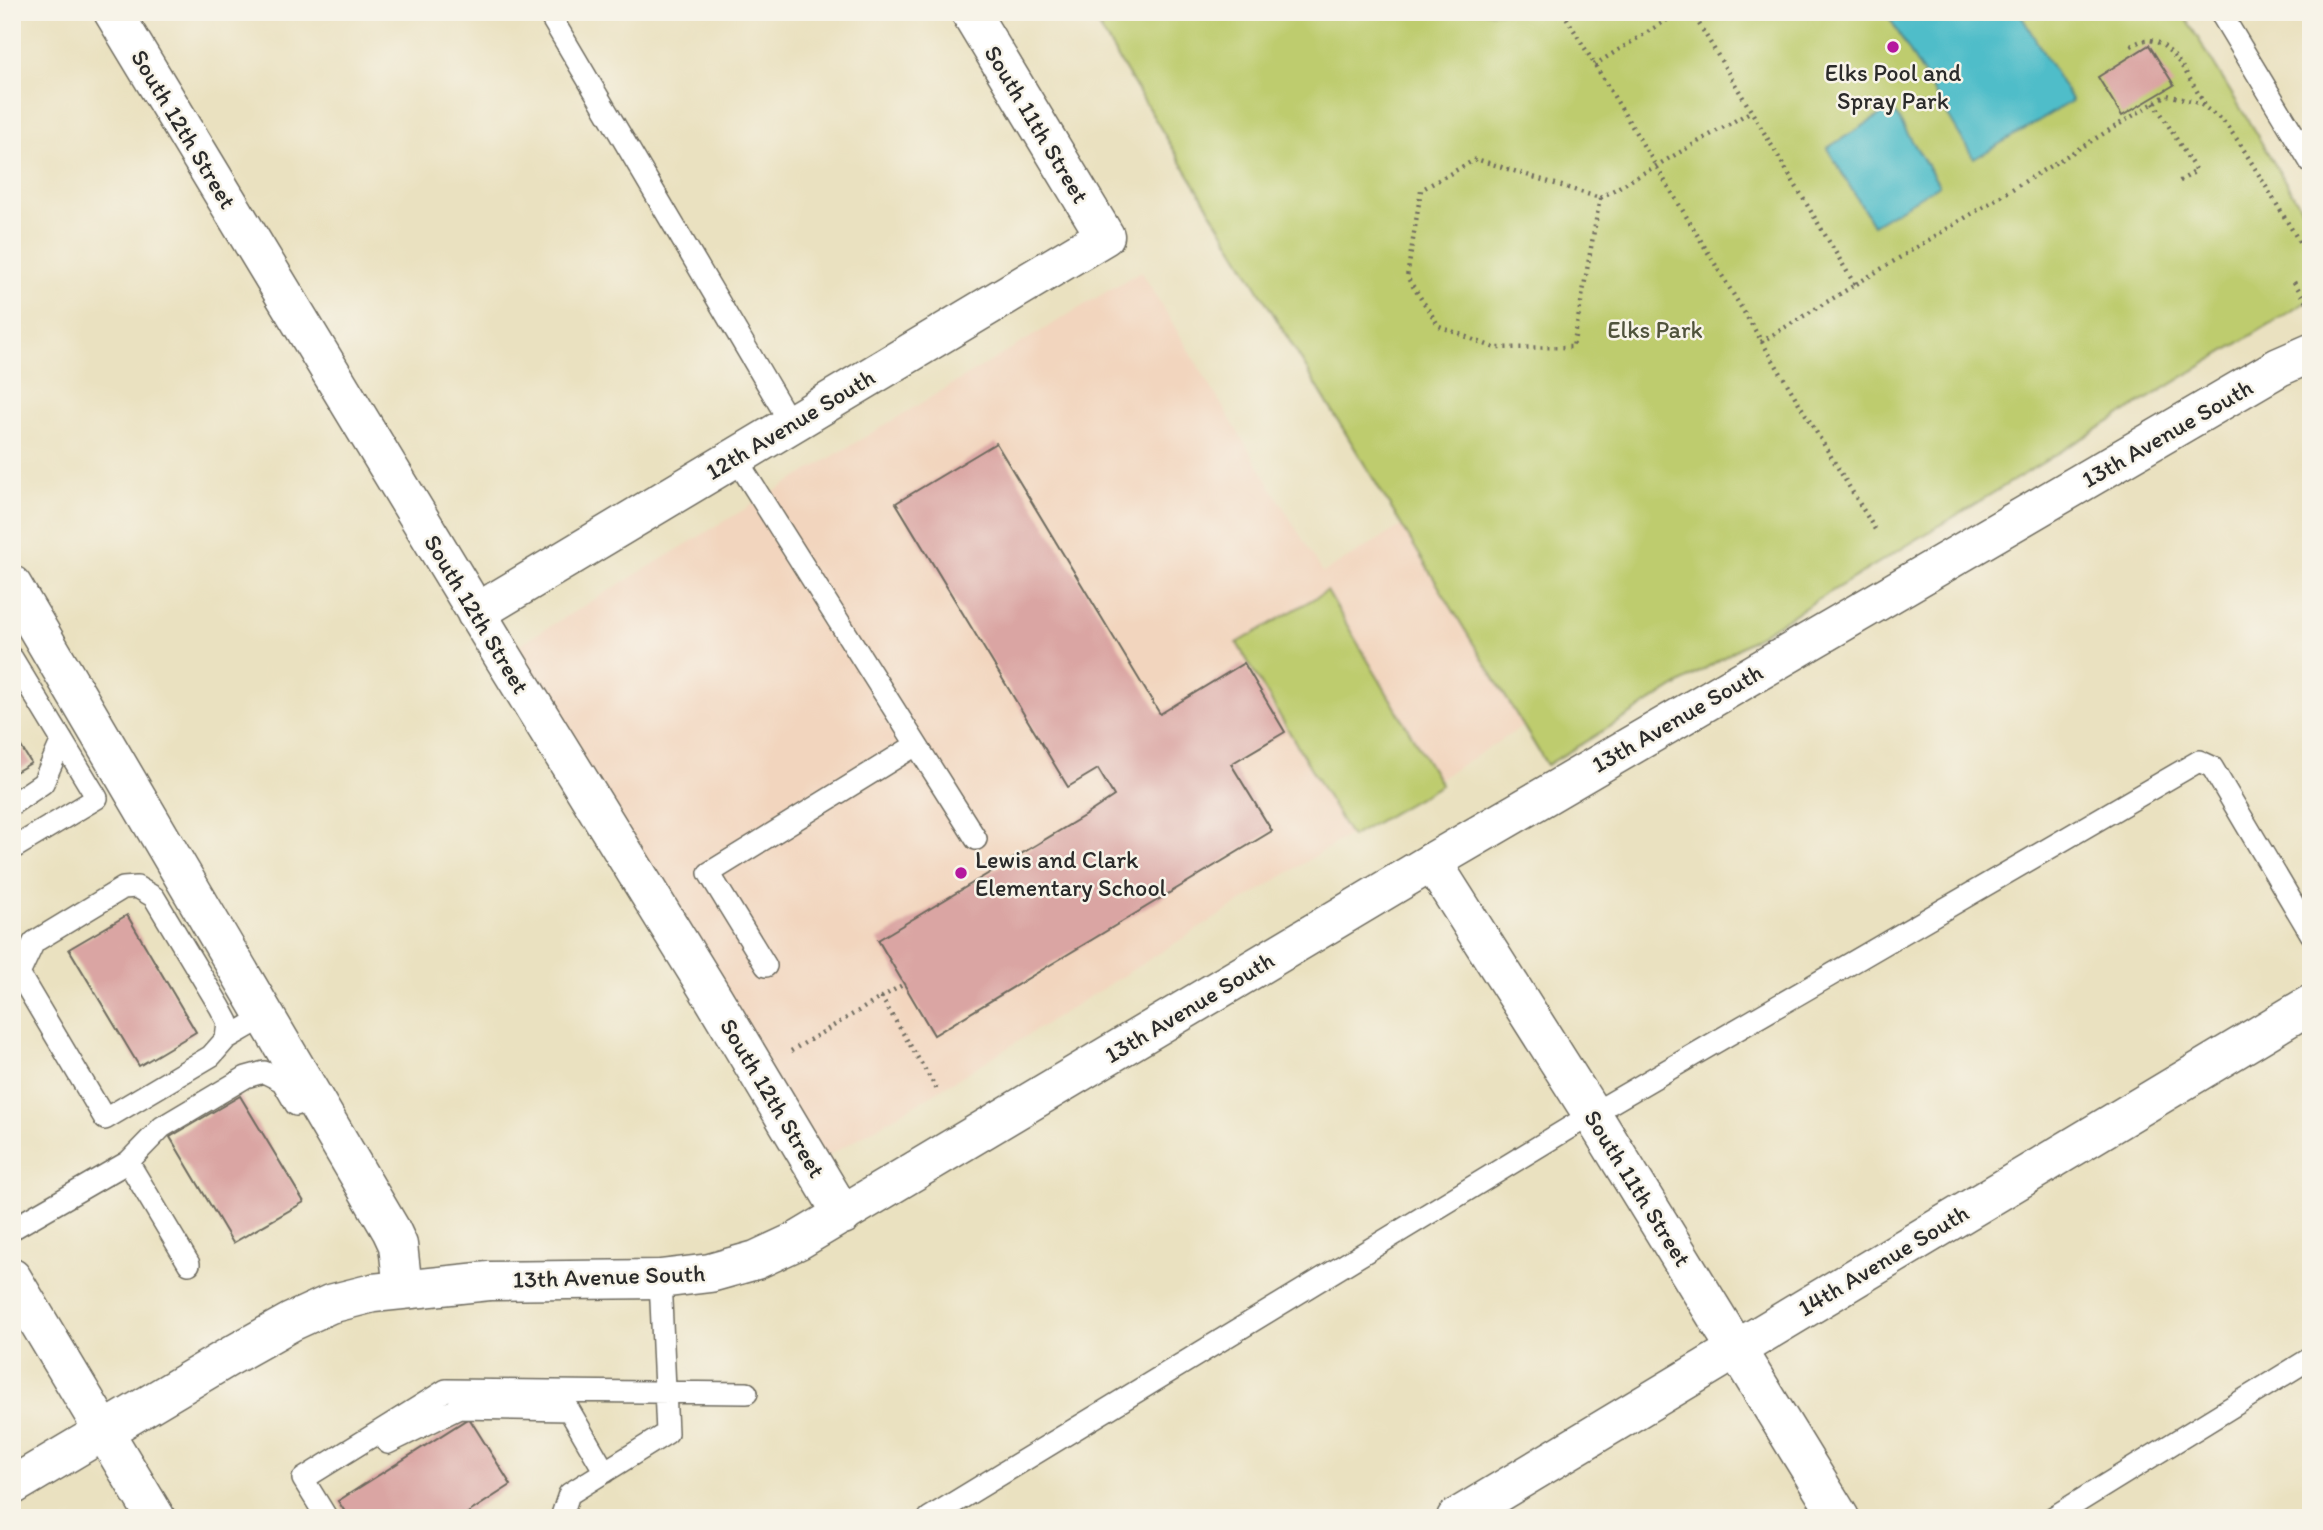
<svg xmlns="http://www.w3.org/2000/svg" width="2323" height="1530" viewBox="0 0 2323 1530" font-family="Itim,sans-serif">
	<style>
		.built { fill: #f2d5be }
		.green { fill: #becc6e; stroke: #747c4c; stroke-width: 2 }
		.water { fill: #50bdc9; stroke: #3e747a; stroke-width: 2 }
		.building { fill: #daa5a3 }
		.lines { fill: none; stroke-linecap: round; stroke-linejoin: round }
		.service-casing { stroke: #6e6b5f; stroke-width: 24 }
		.minor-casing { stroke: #6e6b5f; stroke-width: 41 }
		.tertiary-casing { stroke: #6e6b5f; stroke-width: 41 }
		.primary-casing { stroke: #6e6b5f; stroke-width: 41 }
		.path { stroke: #6e6b5f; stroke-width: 4.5; stroke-dasharray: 2 5; stroke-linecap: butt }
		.service { stroke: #fff; stroke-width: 21 }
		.minor { stroke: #fff; stroke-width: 38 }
		.tertiary { stroke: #fff; stroke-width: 38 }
		.primary { stroke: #fff; stroke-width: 38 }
		.poi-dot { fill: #b5179e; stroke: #f7f3e8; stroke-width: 2.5 }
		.labels { text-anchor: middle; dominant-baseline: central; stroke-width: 5; stroke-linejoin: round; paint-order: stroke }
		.poi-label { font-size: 24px; fill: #2b2b2b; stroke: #f7f3e8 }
		.street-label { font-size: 24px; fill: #2b2b2b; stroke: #f7f3e8 }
		.park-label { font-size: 24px; fill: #50533c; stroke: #f7f3e8 }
	</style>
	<rect width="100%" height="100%" fill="#f7f3e8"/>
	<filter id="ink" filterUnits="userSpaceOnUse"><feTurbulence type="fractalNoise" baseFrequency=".0143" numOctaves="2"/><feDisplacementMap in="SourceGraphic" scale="14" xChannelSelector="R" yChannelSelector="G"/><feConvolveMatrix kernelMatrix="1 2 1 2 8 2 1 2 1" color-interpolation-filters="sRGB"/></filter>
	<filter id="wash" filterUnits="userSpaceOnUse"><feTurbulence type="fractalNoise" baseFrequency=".00686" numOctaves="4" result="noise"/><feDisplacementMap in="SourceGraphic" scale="28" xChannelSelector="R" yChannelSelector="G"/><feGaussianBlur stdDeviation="1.57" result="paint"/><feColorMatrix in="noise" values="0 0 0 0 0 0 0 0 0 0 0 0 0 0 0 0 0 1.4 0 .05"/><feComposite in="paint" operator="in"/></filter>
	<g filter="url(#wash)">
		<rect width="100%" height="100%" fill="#eae1c0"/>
		<!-- built -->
		<path class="built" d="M1141,271L1323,573L1757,312L1867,512L938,1091L813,1165L502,655Z"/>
		<!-- green -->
		<path class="green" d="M1090,12H2182L2311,224V299L1547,765Z
			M1327,591L1441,785L1351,837L1237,643Z"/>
		<!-- water -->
		<path class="water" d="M1886,12H2019L2072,101L1974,159Z
			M1892,108L1939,185L1873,225L1827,148Z"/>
		<g id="blocks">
			<!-- building -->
			<path class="building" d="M2149,45L2174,85L2122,116L2098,77Z
				M996,443L1160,714L1244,663L1285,732L1231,764L1272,831L934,1035L878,940L1084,816L1114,796L1098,769L1068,787L896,503Z
				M12,732L31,763L12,774Z
				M127,915L196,1032L139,1066L69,949Z
				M240,1096L304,1202L233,1243L170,1137Z
				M469,1418L511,1485L460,1518H349L338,1501Z"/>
		</g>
	</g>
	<g filter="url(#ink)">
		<use href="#blocks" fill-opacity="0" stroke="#6e6b5f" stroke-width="2"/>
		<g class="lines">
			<defs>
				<path id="service" d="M548,12L791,424
					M2220,12L2311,163
					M735,457L976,839
					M12,658L97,798L12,849
					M12,804L43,783L62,740
					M766,966L709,873L916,745
					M19,974L34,942L123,888L137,887L154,897L220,1007L228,1022L226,1039
					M12,978L19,974L105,1119L211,1056L226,1039L264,1017
					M128,1162L162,1127L246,1077L264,1072L282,1081L296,1105
					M12,1229L128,1162L189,1264
					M377,1433L388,1443L459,1408L569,1410L605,1472
					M327,1518L303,1479L446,1390L747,1393
					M561,1518L569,1494L667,1433L660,1279
					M929,1518L1592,1114L2199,761L2212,767L2311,934
					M2052,1518L2311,1358"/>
				<path id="minor" d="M113,12L502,655L714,999L843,1215
					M12,585L391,1230L398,1245L403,1289
					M476,613L1105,236L970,12
					M1432,862L1592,1114L1840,1518
					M1456,1518L2311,1004"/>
				<path id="tertiary" d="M12,1486L227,1358L291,1322L330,1304L373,1293L489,1281L660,1279L710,1273L756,1260L799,1240L1432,862L2279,367L2311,353"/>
				<path id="primary" d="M12,1278L156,1518"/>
			</defs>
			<!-- service casing -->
			<use href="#service" class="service-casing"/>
			<!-- minor casing -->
			<use href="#minor" class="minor-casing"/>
			<!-- tertiary casing -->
			<use href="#tertiary" class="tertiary-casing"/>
			<!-- primary casing -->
			<use href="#primary" class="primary-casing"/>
			<!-- path -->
			<path class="path" d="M1563,12L1876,531
				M1692,12L1855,285
				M2131,46C2137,43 2141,40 2147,40C2172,39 2193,86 2205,105
				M1594,65L1680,12
				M2154,102L2196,171L2177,183
				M1600,198L1573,347L1495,348L1439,326L1407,277L1421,190L1476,159L1600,198L1750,112
				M2294,282L2311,310
				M1761,342L2167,95L2199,103L2223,121L2239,142L2311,261
				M881,997L938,1091
				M791,1051L904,984"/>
			<!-- service -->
			<use href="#service" class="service"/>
			<!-- minor -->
			<use href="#minor" class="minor"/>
			<!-- tertiary -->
			<use href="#tertiary" class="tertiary"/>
			<!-- primary -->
			<use href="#primary" class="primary"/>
		</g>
	</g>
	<!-- markers -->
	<g class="poi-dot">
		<circle cx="1893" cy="47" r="7"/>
		<circle cx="961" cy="873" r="7"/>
	</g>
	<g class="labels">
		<!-- poi labels -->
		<g class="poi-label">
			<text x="1893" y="72">Elks Pool and<tspan x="1893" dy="28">Spray Park</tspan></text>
			<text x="975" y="859" text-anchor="start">Lewis and Clark<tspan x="975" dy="28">Elementary School</tspan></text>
		</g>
		<!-- street labels -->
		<g class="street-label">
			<text transform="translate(1037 124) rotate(59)">South 11th Street</text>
			<text transform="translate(184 129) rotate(59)">South 12th Street</text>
			<text transform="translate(790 424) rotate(-31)">12th Avenue South</text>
			<text transform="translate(2167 433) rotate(-30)">13th Avenue South</text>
			<text transform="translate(477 614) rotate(59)">South 12th Street</text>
			<text transform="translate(1677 718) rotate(-30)">13th Avenue South</text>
			<text transform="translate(1189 1007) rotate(-31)">13th Avenue South</text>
			<text transform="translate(773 1098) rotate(59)">South 12th Street</text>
			<text transform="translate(1638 1188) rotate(58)">South 11th Street</text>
			<text transform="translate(1883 1260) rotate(-31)">14th Avenue South</text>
			<text transform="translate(609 1276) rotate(-2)">13th Avenue South</text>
		</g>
		<!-- park labels -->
		<g class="park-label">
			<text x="1655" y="329">Elks Park</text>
		</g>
	</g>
	<!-- margin -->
	<rect width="2323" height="1530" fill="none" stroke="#f7f3e8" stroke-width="42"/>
</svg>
